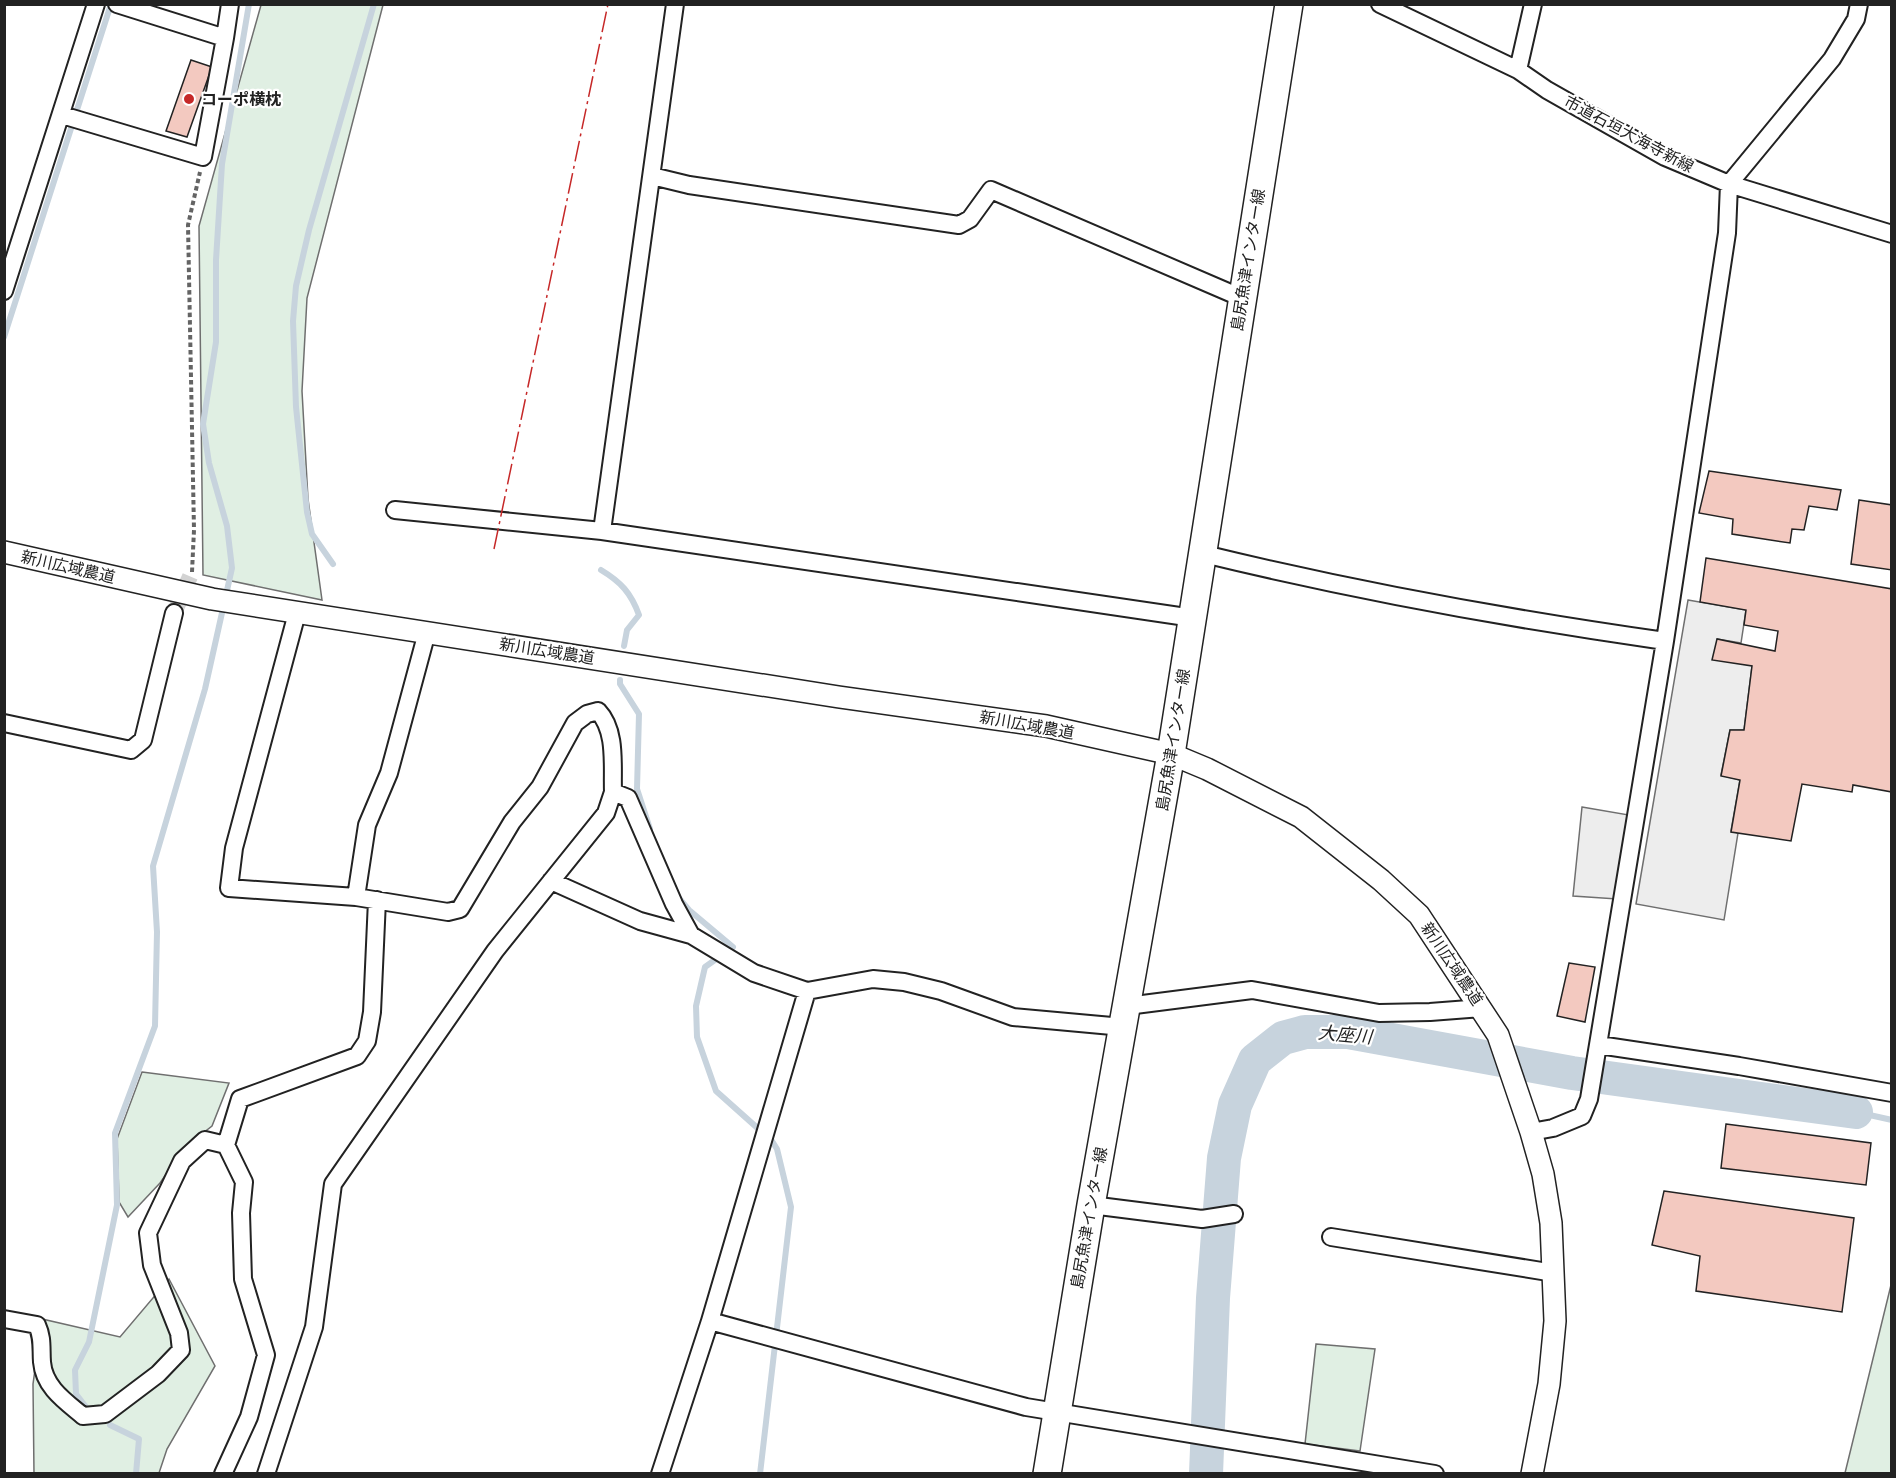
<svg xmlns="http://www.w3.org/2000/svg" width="1896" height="1478" viewBox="0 0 1896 1478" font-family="Arial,'Noto Sans JP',sans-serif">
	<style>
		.green { fill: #e0efe3; stroke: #6f6f6f; stroke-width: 1.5 }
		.parking { fill: #ededed; stroke: #6f6f6f; stroke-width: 1.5 }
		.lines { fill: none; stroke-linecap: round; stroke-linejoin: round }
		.stream { stroke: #c7d3dd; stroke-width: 6 }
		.river { stroke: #c7d3dd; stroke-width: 34 }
		.building { fill: #f3c9c0; stroke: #222; stroke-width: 1.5 }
		.minor-tunnel { stroke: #d3d3d3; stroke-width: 16; stroke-dasharray: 16 8; stroke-linecap: butt }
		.minor-casing { stroke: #222; stroke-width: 20 }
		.tertiary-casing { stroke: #222; stroke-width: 24 }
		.primary-casing { stroke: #222; stroke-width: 30 }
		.path { stroke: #646464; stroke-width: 4; stroke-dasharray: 4.5 3; stroke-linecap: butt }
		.minor { stroke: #fff; stroke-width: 16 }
		.tertiary { stroke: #fff; stroke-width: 21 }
		.primary { stroke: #fff; stroke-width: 27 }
		.power { stroke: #c62828; stroke-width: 1.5; stroke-dasharray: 21 4.5 3 4.5; stroke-linecap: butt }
		.poi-dot { fill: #c62828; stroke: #fff; stroke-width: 2 }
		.labels { text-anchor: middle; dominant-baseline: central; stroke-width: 4.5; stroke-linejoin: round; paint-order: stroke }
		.poi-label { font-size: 16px; font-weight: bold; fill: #222; stroke: #fff; text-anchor: start }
		.street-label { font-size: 16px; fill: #222; stroke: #fff }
		.water-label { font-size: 18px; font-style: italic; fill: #222; stroke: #fff }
	</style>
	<rect width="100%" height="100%" fill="#fff"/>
	<!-- green -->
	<path class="green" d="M261,5H383L307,298L302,391L308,499L322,600L203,575L199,226Z
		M142,1072L229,1083L212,1126L185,1147L160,1183L128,1217L119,1202L117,1139Z
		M169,1279L215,1366L167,1449L159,1473L34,1474L33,1384L42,1319L120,1337Z
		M1891,1285V1473H1845Z
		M1316,1344L1375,1349L1360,1451L1305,1444Z"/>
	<!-- parking -->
	<path class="parking" d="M1688,600L1746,610L1741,643L1717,639L1752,666L1744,730H1730L1721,775L1740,780L1731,831L1738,833L1724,920L1636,904Z
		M1582,807L1629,815L1617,899L1573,896Z"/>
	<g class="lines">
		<!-- stream -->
		<path class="stream" d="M4,337L111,4
			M333,564L312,534L307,512L296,407L293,321L296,286L309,230L374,4
			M601,570C621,582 631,593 639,615L627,630L624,646
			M620,680V684L639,714L637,789L650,829
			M678,897L689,910L733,947L705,967L696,1006L697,1037L716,1091L772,1141L777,1149L791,1207L760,1474
			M1856,1112L1892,1120
			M86,1407L76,1394L75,1370L89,1342L117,1205L115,1133L155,1026L157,932L153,866L205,689L232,568L227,526L209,463L203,424L216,342V260L222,164L249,4
			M110,1425L139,1439L136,1474"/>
		<!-- river -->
		<path class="river" d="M1206,1474L1213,1298L1224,1158L1235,1105L1255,1060L1283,1038L1305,1032H1348L1572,1073L1856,1112"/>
	</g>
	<!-- building -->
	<path class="building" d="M191,60L212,67L187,137L166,131Z
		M1709,471L1841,490L1837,510L1809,506L1804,530L1792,529L1790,543L1732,534L1733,519L1699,513Z
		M1859,500L1892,505V570L1851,564Z
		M1706,558L1892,589V792L1853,785L1852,792L1802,784L1791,841L1731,832L1740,780L1721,776L1730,730H1744L1752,666L1712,660L1717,639L1775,651L1778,631L1744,625L1746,610L1700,602Z
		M1569,963L1595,967L1585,1022L1557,1016Z
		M1726,1124L1871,1143L1866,1185L1721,1168Z
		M1664,1191L1854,1218L1842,1312L1696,1291L1700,1256L1652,1245Z"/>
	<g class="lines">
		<!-- minor-tunnel -->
		<path class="minor-tunnel" d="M174,613L192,572"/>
		<defs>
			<path id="minor" d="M675,4L602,531L1193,618
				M1380,4L1518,70L1547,90L1665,157L1729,184L1892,234
				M225,38L230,4
				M1518,70L1533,4
				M62,115L203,157L225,38L117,4
				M652,176L689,185L959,225L970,219L991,190L1242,298
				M4,291L96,4
				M395,510L602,531
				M1204,554C1356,591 1510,619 1665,641
				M297,613L234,848L229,888L356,897L367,825L389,773L427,632
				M4,723L131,750L143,740L174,613
				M551,881L640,921L691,935L754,973L807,991
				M356,897L448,912L460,909L512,822L540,787L575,723L587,714L598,711C617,731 612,766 613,792
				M1127,1006L1252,990L1379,1013L1430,1012L1482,1008
				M1123,1027L1013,1017L941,991L904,982L873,979L807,991L710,1321L1026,1407L1435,1474
				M1599,1045L1739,1066L1892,1093
				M1531,1132L1553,1128L1582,1116L1589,1099L1665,641L1727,233L1729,184L1832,59L1856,19L1859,4
				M226,1145L240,1099L357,1056L367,1041L372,1012L377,900
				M1091,1205L1202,1219L1234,1214
				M1331,1237L1554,1273
				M4,1319L37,1325C43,1338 41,1348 42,1362C44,1387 65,1401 83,1416L105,1414L158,1374L181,1350L179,1333L152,1265L148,1233L182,1161L205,1140L226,1145L244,1182L241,1213L243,1279L266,1355L249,1417L223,1474
				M266,1474L314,1327L333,1184L495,951L606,813L613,792L628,798L674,904L691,935
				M660,1474L710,1321"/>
			<path id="tertiary" d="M4,552L212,599L839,697L1046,726L1171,754L1207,769L1301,817L1381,880L1419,915L1498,1035L1531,1132L1543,1174L1551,1223L1555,1321L1549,1384L1532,1474"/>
			<path id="primary" d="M1047,1474L1091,1205L1171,754L1289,4"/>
		</defs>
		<!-- minor casing -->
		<use href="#minor" class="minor-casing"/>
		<!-- tertiary casing -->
		<use href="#tertiary" class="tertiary-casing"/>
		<!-- primary casing -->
		<use href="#primary" class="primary-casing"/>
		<!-- path -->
		<path class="path" d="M192,572L194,530L188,225L200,172"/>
		<!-- minor -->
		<use href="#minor" class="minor"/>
		<!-- tertiary -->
		<use href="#tertiary" class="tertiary"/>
		<!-- primary -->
		<use href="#primary" class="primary"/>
		<!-- power -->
		<path class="power" d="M494,549L608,4"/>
	</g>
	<!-- markers -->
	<circle class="poi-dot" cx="189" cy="99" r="6"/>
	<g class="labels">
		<!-- poi labels -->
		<g class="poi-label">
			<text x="201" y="99">コーポ横枕</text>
		</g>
		<!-- street labels -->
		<g class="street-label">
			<text transform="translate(1629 134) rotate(28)">市道石垣大海寺新線</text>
			<text transform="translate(1248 260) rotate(-81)">島尻魚津インター線</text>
			<text transform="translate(68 567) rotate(13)">新川広域農道</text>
			<text transform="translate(547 651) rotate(9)">新川広域農道</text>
			<text transform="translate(1027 725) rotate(10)">新川広域農道</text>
			<text transform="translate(1173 740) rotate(-81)">島尻魚津インター線</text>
			<text transform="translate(1452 964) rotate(56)">新川広域農道</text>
			<text transform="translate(1089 1218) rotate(-80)">島尻魚津インター線</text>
		</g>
		<!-- water labels -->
		<g class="water-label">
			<text transform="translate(1345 1035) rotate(5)">大座川</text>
		</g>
	</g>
	<!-- border -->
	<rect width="1896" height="1478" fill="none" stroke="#222222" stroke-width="12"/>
</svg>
